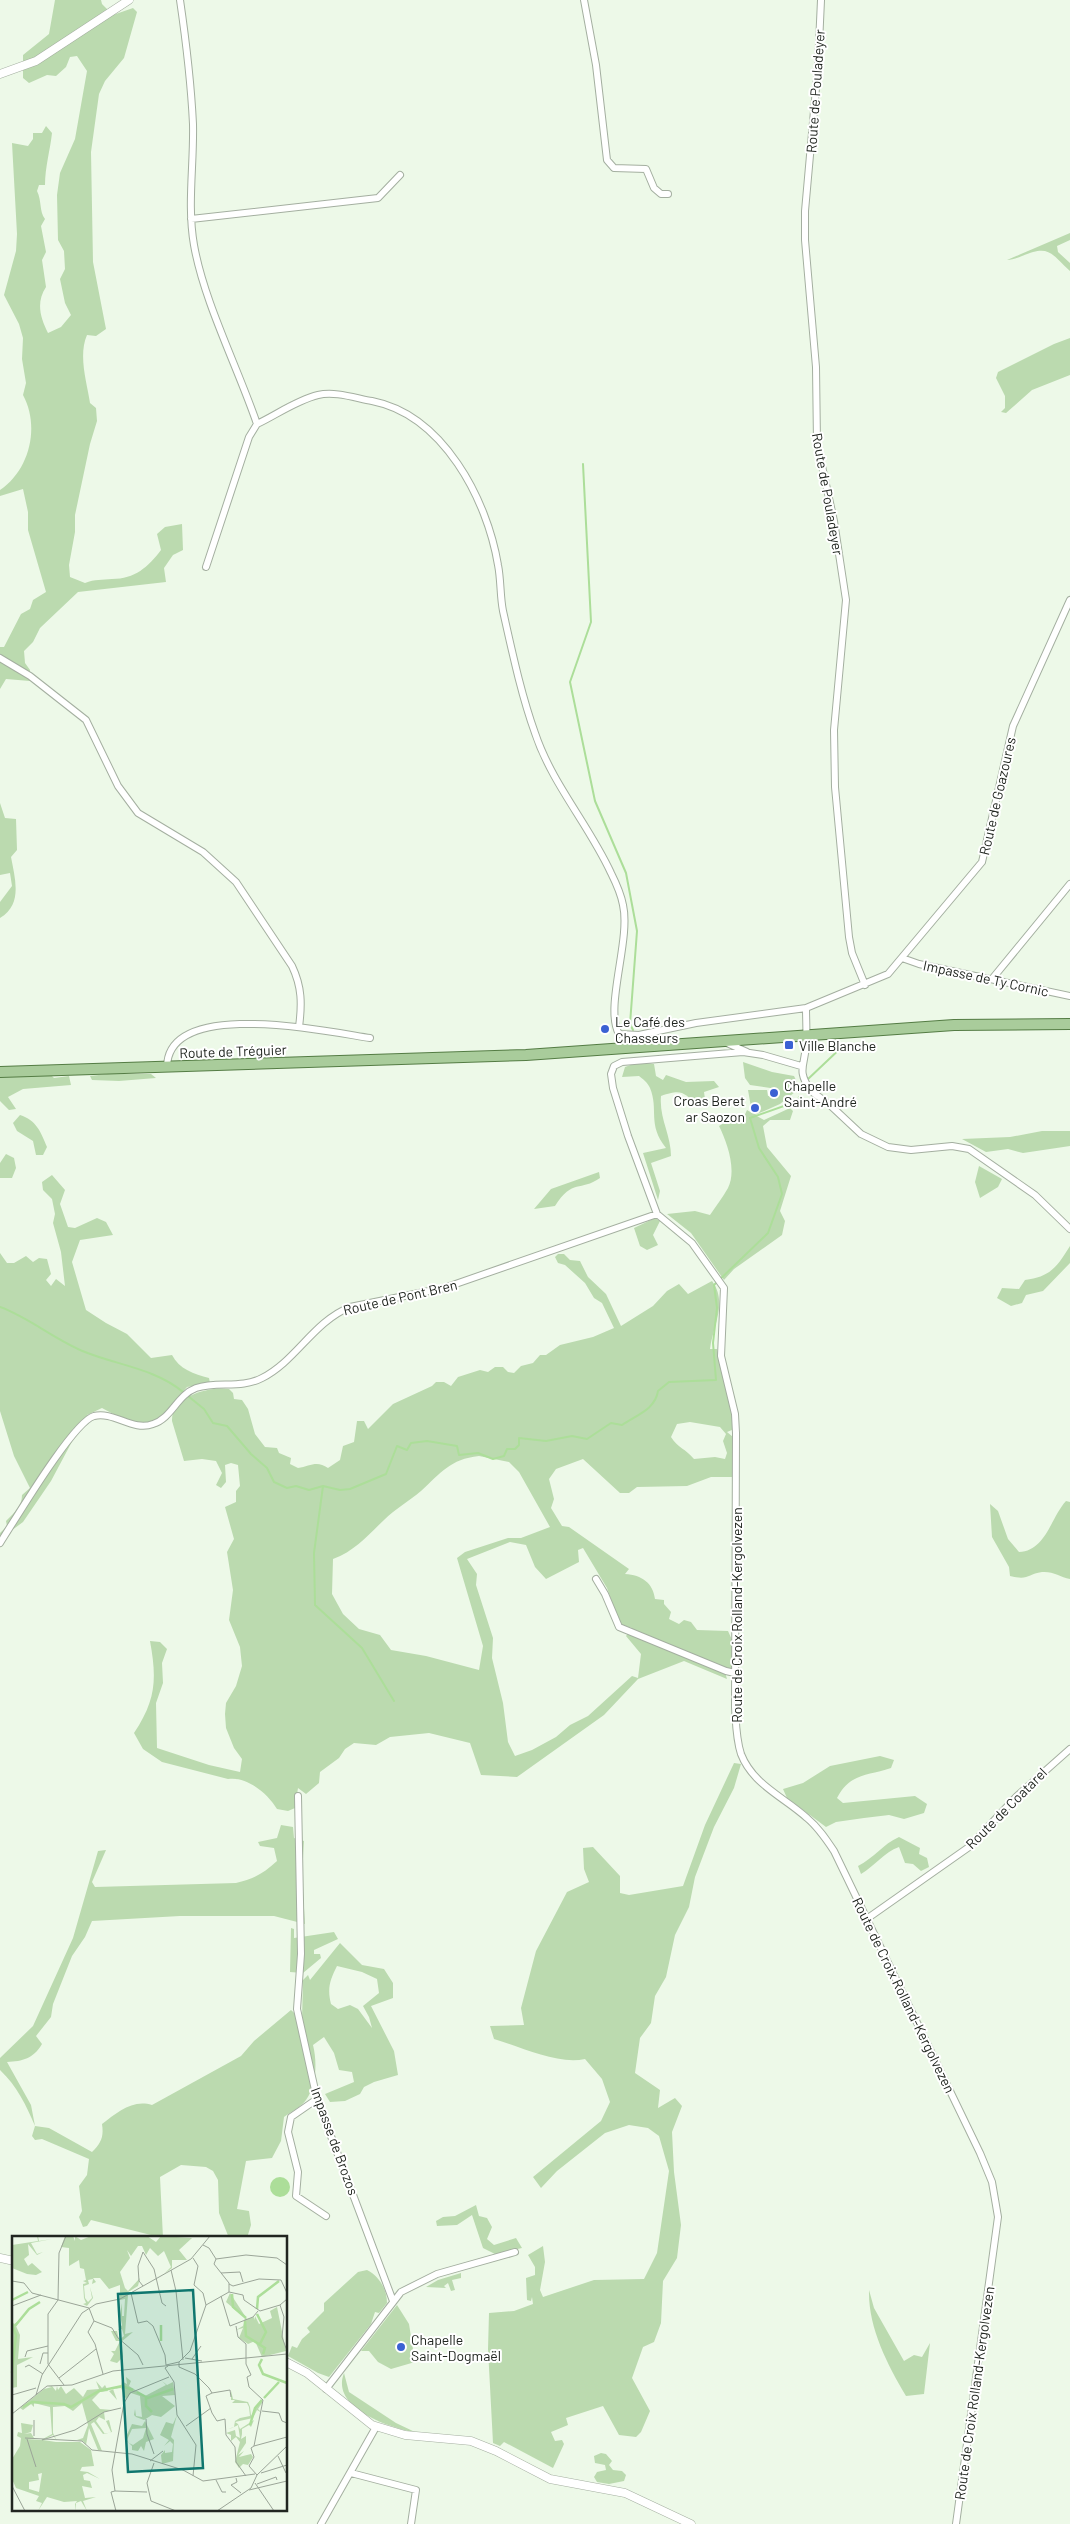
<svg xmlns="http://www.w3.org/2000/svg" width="1070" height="2524" viewBox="0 0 1070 2524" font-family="Barlow,sans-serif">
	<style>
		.green { fill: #bbdaaf; fill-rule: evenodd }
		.water { fill: #acde99 }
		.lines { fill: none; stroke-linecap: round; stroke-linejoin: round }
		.stream { stroke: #acde99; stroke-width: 2 }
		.minor-casing { stroke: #a4afa0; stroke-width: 8 }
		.tertiary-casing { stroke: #a4afa0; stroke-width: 9 }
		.primary-casing { stroke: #547c44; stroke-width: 12 }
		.minor { stroke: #fff; stroke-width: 6 }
		.tertiary { stroke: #fff; stroke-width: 8 }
		.primary { stroke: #a9cc9b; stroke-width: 10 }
		.poi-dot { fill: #3b61d3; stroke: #fff; stroke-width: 2 }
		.labels { text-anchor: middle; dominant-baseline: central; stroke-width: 4; stroke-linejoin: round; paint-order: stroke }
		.street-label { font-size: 14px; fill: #212620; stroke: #fff }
		.poi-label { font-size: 14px; fill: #212620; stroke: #fff; text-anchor: start }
		.inset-river { fill: none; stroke: #acde99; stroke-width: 2.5 }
		.inset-road { fill: none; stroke: #9ba598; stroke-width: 1 }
		.view { fill: #0f766e; fill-opacity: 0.15; stroke: #0f766e; stroke-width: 2.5 }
		.inset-edge { fill: none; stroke: #212620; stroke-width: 2.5 }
	</style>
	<rect width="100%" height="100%" fill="#edf9e8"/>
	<!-- green -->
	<path class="green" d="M55,0H101L102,4L113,15L133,8L137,12L124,58L105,81L99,94L91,152L93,262L106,329L96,336L87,335C78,356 87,382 90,403L96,408L97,421L90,444L75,515V532L69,565L70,577L85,583C95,579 102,580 112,579C135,579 148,567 161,550L157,534L165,527L182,524L183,550L173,555L164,568L166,582L78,592L40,628L33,642L24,651L25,663L30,670V681L6,679L0,689V647H4L21,614L30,609L33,600L46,592L28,530V512L23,489L0,496V490C30,470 40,426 23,395L26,383L22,359L23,338L19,324L4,295L16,251L17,234L12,143L28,146L33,139V133H42L46,126L52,133C50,151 45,167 45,185H39L37,191C42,201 39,211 45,219L41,226L46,252L42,260L46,287C36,302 40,317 48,333L61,327L71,315L65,303L60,279L65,269L64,251L58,240L57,195L60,173L75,139L87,71L77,56L70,57L66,67L56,76L47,75L29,83L23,78V55L49,34Z
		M1070,233V240L1057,246L1058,252L1070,263V271C1051,254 1050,244 1022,256C1017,258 1012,260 1007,260Z
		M1070,338V375L1032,390L1006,413L1001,412L1005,408V396L996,378L998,372L1054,344Z
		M0,803L5,818L16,819L17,850L11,857C15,879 23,904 0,918V902L12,886L10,873L0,875Z
		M639,1062L654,1064L656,1076L663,1080L666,1075L686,1082L714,1081L719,1087L704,1092L706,1106H698C683,1092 682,1089 661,1096C659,1118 671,1135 671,1156L651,1163L660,1191L658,1200L643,1153L666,1148C647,1124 659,1110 650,1088C648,1083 643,1079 639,1076L622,1077L625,1067Z
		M743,1062L772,1072L794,1076L800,1088L780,1104L755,1115L764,1120L790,1108L793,1111L790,1120H770L763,1126L767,1147L791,1176L780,1211L785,1221L782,1235L734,1269L724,1280L691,1233L667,1214L695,1211L710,1215C716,1206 723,1197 728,1188C737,1170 727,1142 719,1126L727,1121L743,1119L747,1110L752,1113L748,1090H767L768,1096H779L780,1091L777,1089L750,1085L745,1078Z
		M107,1074H151L156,1078L119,1081L92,1080L90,1076Z
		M51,1075L54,1078L69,1076L71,1085L23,1089L8,1097L16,1109L9,1110L0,1101V1077Z
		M20,1115C36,1120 41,1132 47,1147L43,1155H36L33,1141L17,1131L13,1123Z
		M1042,1131H1070V1146L1023,1153L1008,1149L986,1152L962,1139L1010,1137Z
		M6,1154L14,1158L16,1168L12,1178H0V1163Z
		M979,1166L1002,1179L998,1187L980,1198L975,1182Z
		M599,1172L600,1178C580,1192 573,1178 555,1206L534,1209L551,1189Z
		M52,1175L65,1190L60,1204L68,1227L75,1228L97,1218L106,1222L113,1235L80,1240L72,1262L86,1310L106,1323L127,1334L151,1358L172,1355C179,1369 194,1374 209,1378L210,1383L187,1387C179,1396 173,1407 164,1415C146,1432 120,1418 102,1408L87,1415V1423L75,1436L51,1481L23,1522L0,1539V1533L7,1526L6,1521C15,1512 22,1506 22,1495L30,1488L14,1456L0,1411V1253L7,1263H14L26,1256L33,1262L39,1258L47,1259L51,1274L46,1280L51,1286L56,1279L65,1286L61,1252L53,1223L55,1214L52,1199L43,1190L42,1182Z
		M655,1218L660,1221L653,1235L658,1245L647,1250L640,1246L634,1228Z
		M1070,1246V1263L1043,1291L1026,1295L1022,1303L1011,1306L997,1298L1002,1288L1019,1289L1025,1280C1050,1277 1057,1267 1070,1246Z
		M558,1254H564L570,1260L580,1261L588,1277L606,1294L621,1326L653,1306L667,1291L679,1284L688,1294L712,1281C728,1303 713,1325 710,1349H717L732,1411V1430L727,1432L733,1437L732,1477H711L687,1486L637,1487L629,1493H620L583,1459L556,1469L549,1479L554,1499L551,1508L562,1526L569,1527L629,1569L625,1574C642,1575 653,1583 655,1599L664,1600V1604L671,1612L669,1619L679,1624L684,1620L691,1622L697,1630L728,1631L733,1642L732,1670L724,1669L727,1679L684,1661L638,1679L604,1715L517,1777L481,1775L470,1743L429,1733L390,1737L376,1745L354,1743L345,1749L339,1758L320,1772L319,1783L306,1794L298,1788L295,1808L288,1811L277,1809C268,1794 247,1776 228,1779L162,1762L143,1749L134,1733C156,1700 157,1679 150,1641L160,1642L167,1649L162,1663L163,1683L156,1703L157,1748L209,1765L240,1772L242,1759L234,1748L226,1728L225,1714L226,1703L236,1686L242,1666L240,1647L229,1620L233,1590L227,1552L234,1539L225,1507L236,1502V1491L240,1486L238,1465L231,1463L225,1465L226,1482L221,1488L216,1485L222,1473L216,1461L202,1459L184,1461L172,1421C171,1396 210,1386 229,1389L233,1393L234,1399L242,1400L248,1409L255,1434L265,1447L277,1448L279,1453L291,1458L290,1464L298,1468C310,1466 317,1460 328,1468L340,1460L343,1446L354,1442L357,1421H364L368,1429L393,1404L432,1386L436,1382H444L451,1386L458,1377L480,1370L488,1372L495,1367H503L508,1372L514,1373L521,1366L533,1363L540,1355H546L560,1345L593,1337L614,1328L602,1303L594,1298L585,1283L565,1265L558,1263L555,1257ZM690,1422L720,1427L726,1434L723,1441L727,1453L725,1459L715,1457L694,1459C686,1449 678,1448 671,1437L677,1424ZM479,1456L509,1462L519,1472L550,1527L521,1538H508L465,1552L457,1558L483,1646L479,1670L426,1656L391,1650L380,1635L359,1629L343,1614L332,1594L333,1559C355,1551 368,1535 384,1520C395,1509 409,1501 421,1491C441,1473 450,1459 479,1456ZM510,1542L526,1545L535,1567L546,1579L579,1562L578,1550L583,1548L607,1588L618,1619L622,1625L632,1628L626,1636L641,1654L638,1678L632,1676L588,1716L570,1725L556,1737L532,1750L515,1756L508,1742L503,1703L492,1658L493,1638L476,1585L477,1574L467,1559Z
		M1066,1501L1070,1502V1579C1060,1577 1053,1571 1042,1572C1027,1574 1029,1581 1010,1576L1009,1567L992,1537L990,1504L998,1511L1008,1539L1019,1552C1046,1551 1051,1517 1066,1501Z
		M880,1756L894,1760L891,1768C867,1776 850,1773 837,1798L843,1803L915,1796L927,1804L924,1813L904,1819L889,1815L864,1818L836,1822L826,1827L787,1798L783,1789L803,1783L830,1766Z
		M734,1763L741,1764L734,1788L714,1827L695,1877L689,1907L675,1935L666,1977L655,1996L651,2023L640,2038L635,2073L660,2090L658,2108L675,2098L682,2106L672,2132L674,2172L681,2225L677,2258L663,2281L661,2323L654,2342L643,2347L632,2378L650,2411L641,2432L636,2437L619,2435L603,2406L566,2418L568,2425L551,2432L555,2441L562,2440L564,2444L553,2468L504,2442L500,2446L493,2443L488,2349L489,2313L514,2311L533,2304L532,2297L531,2301L527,2300L526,2278L535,2275V2267L528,2255L543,2246L545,2262L540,2290L543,2297L594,2280L644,2279L657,2253L669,2171L659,2136L648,2128L629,2125L605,2133L557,2171L541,2188L533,2177L601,2121L610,2102L602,2079L585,2059C558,2065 521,2047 494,2039L490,2026L524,2025L521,2008L536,1951L567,1892L589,1882L584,1869L583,1848L593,1847L620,1876V1893L629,1895L683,1886L705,1825Z
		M281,1825L293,1827L294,1838L304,1841L302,1876L305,1924L274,1916H180L92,1921L85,1937L72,1956L53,2004L51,2017L36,2036L42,2044C33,2059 23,2061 7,2062L31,2105L35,2126L49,2128L92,2152C101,2143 104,2137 102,2124C117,2113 132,2099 152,2105L241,2056L254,2041L291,2010L302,2020L303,1980L308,1975L310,1980L340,1943L362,1965L384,1969L393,1983V1998L371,2006L394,2051L398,2075L374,2082L364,2087L360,2094L345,2101L330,2102L325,2094L354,2082L352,2072L339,2070L334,2053L324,2037L313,2045C317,2061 317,2085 306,2100C302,2106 291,2112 284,2117L281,2141L272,2158L246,2161L237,2209L249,2211L251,2225L247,2238H229L219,2213L218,2180L213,2171L206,2167L181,2165L160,2177L163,2238L91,2220L87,2226L83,2227L79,2217L82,2211L79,2186L87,2175L89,2159L42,2139L35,2140L32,2136L35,2126C26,2105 17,2086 0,2070V2058L33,2026L73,1938L98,1851L106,1850L92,1882L95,1887L236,1883C254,1879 264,1873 277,1861L274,1848L260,1846L258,1842L277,1838ZM337,1966L362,1972L377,1979L379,1993L363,2006L369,2017L372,2028L358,2009L350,2005L338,2009L331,2004C327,1988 330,1980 337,1966Z
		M899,1837L920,1848L919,1854L927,1858L929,1867L921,1871L913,1864L905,1863L899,1847C884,1852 875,1866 861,1874L858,1866C874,1858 883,1844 899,1837Z
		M291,1928L294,1929V1938L334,1932L338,1939L314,1950V1954H320L321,1958L303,1973L290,1972Z
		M476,2205L479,2216L487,2218L492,2227L487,2239L494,2245L516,2238L522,2248L495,2254L483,2248L472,2215L457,2225L437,2226L436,2221L443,2217L455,2216Z
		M367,2270C379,2276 387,2289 387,2303L379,2313L375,2312L371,2324L329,2377L318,2373L288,2356L292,2346L297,2348L302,2339L310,2332L307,2328L324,2311V2303L358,2272Z
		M461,2273V2278L452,2280L455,2290L451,2291L448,2283L444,2286L446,2288L426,2287L438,2280Z
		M869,2290L874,2308L904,2361L914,2355L922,2357L930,2343L924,2394L906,2396C887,2364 868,2327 869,2290Z
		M397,2305L409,2324L415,2362L391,2369L378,2362L369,2351H361Z
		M344,2373L349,2392L396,2423L417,2433C391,2428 330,2409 344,2373Z
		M601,2453L606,2454L612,2461L609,2465L613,2470L622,2471L626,2475L624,2481L609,2484L597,2482L594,2477L597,2472L606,2470L605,2465L595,2463L594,2456Z"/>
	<!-- water -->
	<path class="water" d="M270 2187a10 10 0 1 1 20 0a10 10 0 1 1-20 0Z"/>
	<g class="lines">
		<!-- stream -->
		<path class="stream" d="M583,464L591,622L570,682L595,801L626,873L637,931L630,1024L633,1030
			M807,1080L845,1044
			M0,1307C30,1318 55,1340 85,1352C117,1365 156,1369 183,1392
			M188,1396L204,1409L213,1423L227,1426L251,1454L267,1468L274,1482L287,1488L296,1486L309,1490L323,1486L340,1490L350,1489L386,1474L397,1446L407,1450L411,1443L427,1441L457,1446L459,1455L478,1453L493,1459L504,1456L507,1449H515L519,1445V1438L546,1441L572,1436L587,1439L611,1423L622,1425C636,1415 655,1410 658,1391L669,1382L716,1380L713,1343L717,1308L714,1285L768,1233L782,1194L778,1177L759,1148L750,1118L798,1101L799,1097
			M323,1486L314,1553L315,1605L362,1648L394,1701"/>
		<defs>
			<path id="minor" d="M180,0C186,41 191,83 193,124C194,165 187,205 194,245C204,302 238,368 257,424C276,415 297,400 318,395C335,391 355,398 372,401C443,415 487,499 498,565C501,580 500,596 503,611C512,651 521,694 535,733C552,784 589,825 611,873C616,883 621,894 623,905C631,940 604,1008 619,1034L639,1035L696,1023L806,1008
				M584,0L596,65L607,160L614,168L646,169L654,188L661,194H668
				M821,0L818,66L805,211V240L816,367L817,443L834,521L846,600L834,730L835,787L849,937L852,953L865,985
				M191,219L378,198L400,175
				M206,567L249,437L257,424
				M1070,600L1013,726L982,862L888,974L806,1008C806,1020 807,1033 806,1045C805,1066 796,1070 811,1091L830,1105L861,1134L888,1147L911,1150L952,1146L969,1149L1035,1195L1070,1229
				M0,658L30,676L86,720L118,786L138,813L203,852L236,882L292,966C302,987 302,1004 299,1027
				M902,958L919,964L1070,996
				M992,979L1070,884
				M727,1043L747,1052
				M801,1066L763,1055L743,1052L622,1062L614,1066L611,1074L613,1088L628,1136L657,1214L692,1243L724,1288L721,1356L735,1414L736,1433L735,1707C736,1723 736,1739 741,1754C753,1785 784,1797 807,1818C818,1827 826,1839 834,1851L980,2153L992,2182L998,2217L956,2524
				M167,1067C168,997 329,1032 370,1038
				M0,1543C15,1520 73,1422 94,1416C114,1411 133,1432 153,1424C172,1418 177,1395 196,1388C218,1381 241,1389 262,1378C296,1361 313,1322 350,1307L444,1288L657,1214
				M596,1579L605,1594L619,1627L726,1671L735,1673
				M298,1796L301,1954L297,2009L317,2099L393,2301
				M868,1918L969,1847L1017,1796L1070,1749
				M317,2099L291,2117L288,2132L298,2172L296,2196L326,2216
				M326,2389L401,2292L437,2274L515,2252
				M351,2473L416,2490L411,2524
				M321,2524L376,2427"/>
			<path id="tertiary" d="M0,74L36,61L129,0
				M0,2258L14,2261
				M286,2362L307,2373L372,2425L405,2435L471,2441L496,2451L550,2479L625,2493L691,2524"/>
			<path id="primary" d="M0,1072L526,1055L954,1025L1070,1024"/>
		</defs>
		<!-- minor casing -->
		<use href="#minor" class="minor-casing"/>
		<!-- tertiary casing -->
		<use href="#tertiary" class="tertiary-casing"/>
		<!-- primary casing -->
		<use href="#primary" class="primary-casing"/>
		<!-- minor -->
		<use href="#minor" class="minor"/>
		<!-- tertiary -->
		<use href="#tertiary" class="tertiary"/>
		<!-- primary -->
		<use href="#primary" class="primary"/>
	</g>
	<!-- markers -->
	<g class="poi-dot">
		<circle cx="605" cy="1029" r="5"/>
		<rect x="784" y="1040" width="10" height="10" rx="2.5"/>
		<circle cx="774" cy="1093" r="5"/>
		<circle cx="755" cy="1108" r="5"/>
		<circle cx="401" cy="2347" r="5"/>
	</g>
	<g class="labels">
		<!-- street labels -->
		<g class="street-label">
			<text transform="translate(815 91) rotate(-86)">Route de Pouladeyer</text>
			<text transform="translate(828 494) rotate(80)">Route de Pouladeyer</text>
			<text transform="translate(997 796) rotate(-77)">Route de Goazoures</text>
			<text transform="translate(986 978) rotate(12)">Impasse de Ty Cornic</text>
			<text transform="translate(233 1051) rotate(-2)">Route de Tréguier</text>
			<text transform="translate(400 1297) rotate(-13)">Route de Pont Bren</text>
			<text transform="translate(736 1615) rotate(-90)">Route de Croix Rolland-Kergolvezen</text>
			<text transform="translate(1006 1808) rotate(-45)">Route de Coatarel</text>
			<text transform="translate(904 1995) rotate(64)">Route de Croix Rolland-Kergolvezen</text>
			<text transform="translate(335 2141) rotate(70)">Impasse de Brozos</text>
			<text transform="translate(974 2393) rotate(-82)">Route de Croix Rolland-Kergolvezen</text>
		</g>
		<!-- poi labels -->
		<g class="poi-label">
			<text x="615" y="1021">Le Café des<tspan x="615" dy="16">Chasseurs</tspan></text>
			<text x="799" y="1045">Ville Blanche</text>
			<text x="784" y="1085">Chapelle<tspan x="784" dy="16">Saint-André</tspan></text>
			<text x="745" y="1100" text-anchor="end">Croas Beret<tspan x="745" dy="16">ar Saozon</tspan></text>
			<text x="411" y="2339">Chapelle<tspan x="411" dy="16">Saint-Dogmaël</tspan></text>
		</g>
	</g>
	<!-- overview -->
	<g transform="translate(12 2236)">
		<rect width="275" height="275" fill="#edf9e8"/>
		<path d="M25,0H26L27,5L40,3L19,7L25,18L31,16L25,19L16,8L17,19L12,23L16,30L20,27L30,36L24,39L15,38L0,32V9L26,5ZM53,0H61L63,5V0L69,4L79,0H135L144,6L149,0L180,2L167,14L175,24H160V32L152,38L159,31L152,15L146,20L138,12L134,19L130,10H126L119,20L115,14L118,22L108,36L113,52L116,55L128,42L126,50L113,58L116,59L113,98L121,96L109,106L111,121L105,127L98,125L102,118L99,115H103L108,105H104L99,95H105L107,104L112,100L110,93L106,94L110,89L108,79L110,67V80H112L113,63L108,64V49L97,53L88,42H81L84,46L80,48L81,43L76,44L77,48L72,50L73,62L76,66L80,62L78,51L81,62L75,70L71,68L74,67L72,62L71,48L75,47L71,45L74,44L72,33L68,32L67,24L57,30V12L49,11ZM218,57L235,83L242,81L243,84V80L247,88L260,82L258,75L265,71L274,115L250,121L243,105L236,108L227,102L231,92L224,94L231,90L233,82L214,66ZM11,82L4,90L8,99L6,123L21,121L5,129V151L0,152V85L2,88ZM111,139V146L115,148L114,141L119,145L117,150L133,160L154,149L150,145L155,149L161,146L163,159L150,160L163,170L149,181L140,179L132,184L124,181L122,179L123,173L124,180L130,181L128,160L119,157L109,170L114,163L109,152L101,153L105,164L97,155L109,150ZM84,145L90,152L93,149L96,155L88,156L80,164L88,173L100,174L92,176L93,184L87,181L84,185L93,198L99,196L94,185L97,184L100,196L91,198L82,186L79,188L90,215L86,214L77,192L74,209L71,205L65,204L71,202L76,189L70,167L61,175L53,170L41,171V197L45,205L41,199L31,204L44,206H68L79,214L82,230L70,231L68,235L76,236L88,243L75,237L71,239L72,244L78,245L80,252L70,250L73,262L84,261L71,265L75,275L69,265L64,267V275L63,268L65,265L52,266L35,261L26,275L30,267L24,265L27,260L4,252L0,243V223L8,210L9,202L5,200L6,196L10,197L9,187L21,189L19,196L12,198L19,197L22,202L15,203L29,204L40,198L38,171L22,167V171L19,168L11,174L8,172L32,153L40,151H36L40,150L44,155L45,150L46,154L49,150L54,158L62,152L71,161L75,154L87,153ZM30,237L27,256L17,253V246L27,244L26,238ZM219,155L221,163L236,166L238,171L239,180L249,163L250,167L246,173L250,177L245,174L241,182L223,186L226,188L228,193L242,184L239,191L237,189L230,193V198L229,203L234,200V207L226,219L232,215L227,221L239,218L241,221L236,229L231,228L227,232L223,226L228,206L224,201L219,205V199L214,197L223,194L224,200L228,202L226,189L220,192L216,193L222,191L223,185L228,182L238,180L237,171L235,167H220L223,164H219ZM165,179L159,201L162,204L161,225L150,228L149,219L153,214V217L160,216L161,208L158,205L152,210L157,204L148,199L154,186L161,188ZM133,185L142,203L134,206L132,215L129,210L126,215L120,214V210L113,203L120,188L130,190ZM134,192L131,202L121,209L117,207L115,204L120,193Z" fill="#bbdaaf" fill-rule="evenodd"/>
		<path class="inset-river" d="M220,58L221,71L234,82M0,64L16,56M245,73L246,61L267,45M245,78L254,96L248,108M233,85L234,100L253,112L251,118M0,88L4,99L0,137M149,89V105M3,90L17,73L28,66M250,123L247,129L251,138L275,147M125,156L136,162L161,153M134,162V170L140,176M252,162L267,146M11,171L20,166L52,168L59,171L87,155L110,150L121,154M238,189L243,172L250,164"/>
		<path class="inset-road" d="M191,9L197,12L204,23L202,28L217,47V56M181,22L186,30L182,49L191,57L194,69L178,115L167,126V131L183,138L197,152L200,157L194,160L200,177L205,185L213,183L214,199L223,211L224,226L234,240M204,23L234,19L265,22L275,29M159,34L164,55L171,124M209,37L228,36L231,46M0,45L12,47L20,57L77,72M217,48L221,50L247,43L269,44L275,57M131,50L127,45L126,30L131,16L142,33L150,67L154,70M119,57L126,87L135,85L141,90L153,119L154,129L167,126M209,60L218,90L241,81L246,75M275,63L268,69L272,81L270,101L275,115M194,69L217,56L231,59L232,64L248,75L268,69M0,70L29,59M77,72L82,85L100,92L106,102L126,119L131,129M82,85L76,96L83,108L91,138M224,90L226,101L234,108V128L239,139L235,141L237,151L251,164L242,210L239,212L242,221L237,230L245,239M13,121L15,115L36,110M173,122L190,125M180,123L189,110M28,128L31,117H36M156,130L153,132L162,146L165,179L184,209L181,240M13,131L17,129L31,138M47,142L84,113M52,149L36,128V78L46,64L47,17L54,0M200,157L218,154L219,161M0,159L24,152M24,159L30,139L70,77L84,68L108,63L179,23L198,0M250,175L267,177L270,185L275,187M0,178L35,150L60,149L101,135L275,118M134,183L135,198L142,218M174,190L199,172M22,200V184M13,202L70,205L80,214L120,218L171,234L191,245L243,238M15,203L24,231M30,204L63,194L92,176L109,172M242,210L275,201M266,220L274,237M138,225L151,215M142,227L135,247L139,265L164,275M249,237L275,229M245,239L275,210M224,242L225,246L219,249L229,257M204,244L210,256H214M243,247L262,275M245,248L264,241L265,244M0,250L13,275M237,254L275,245M103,255L100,234L112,167L118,157L157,141M103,255L135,256M103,255L99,256L104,275M205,275L239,252L245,239"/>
		<path class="view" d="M181,54L191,232L116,236L106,58Z"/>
		<rect width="275" height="275" class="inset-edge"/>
	</g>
</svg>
